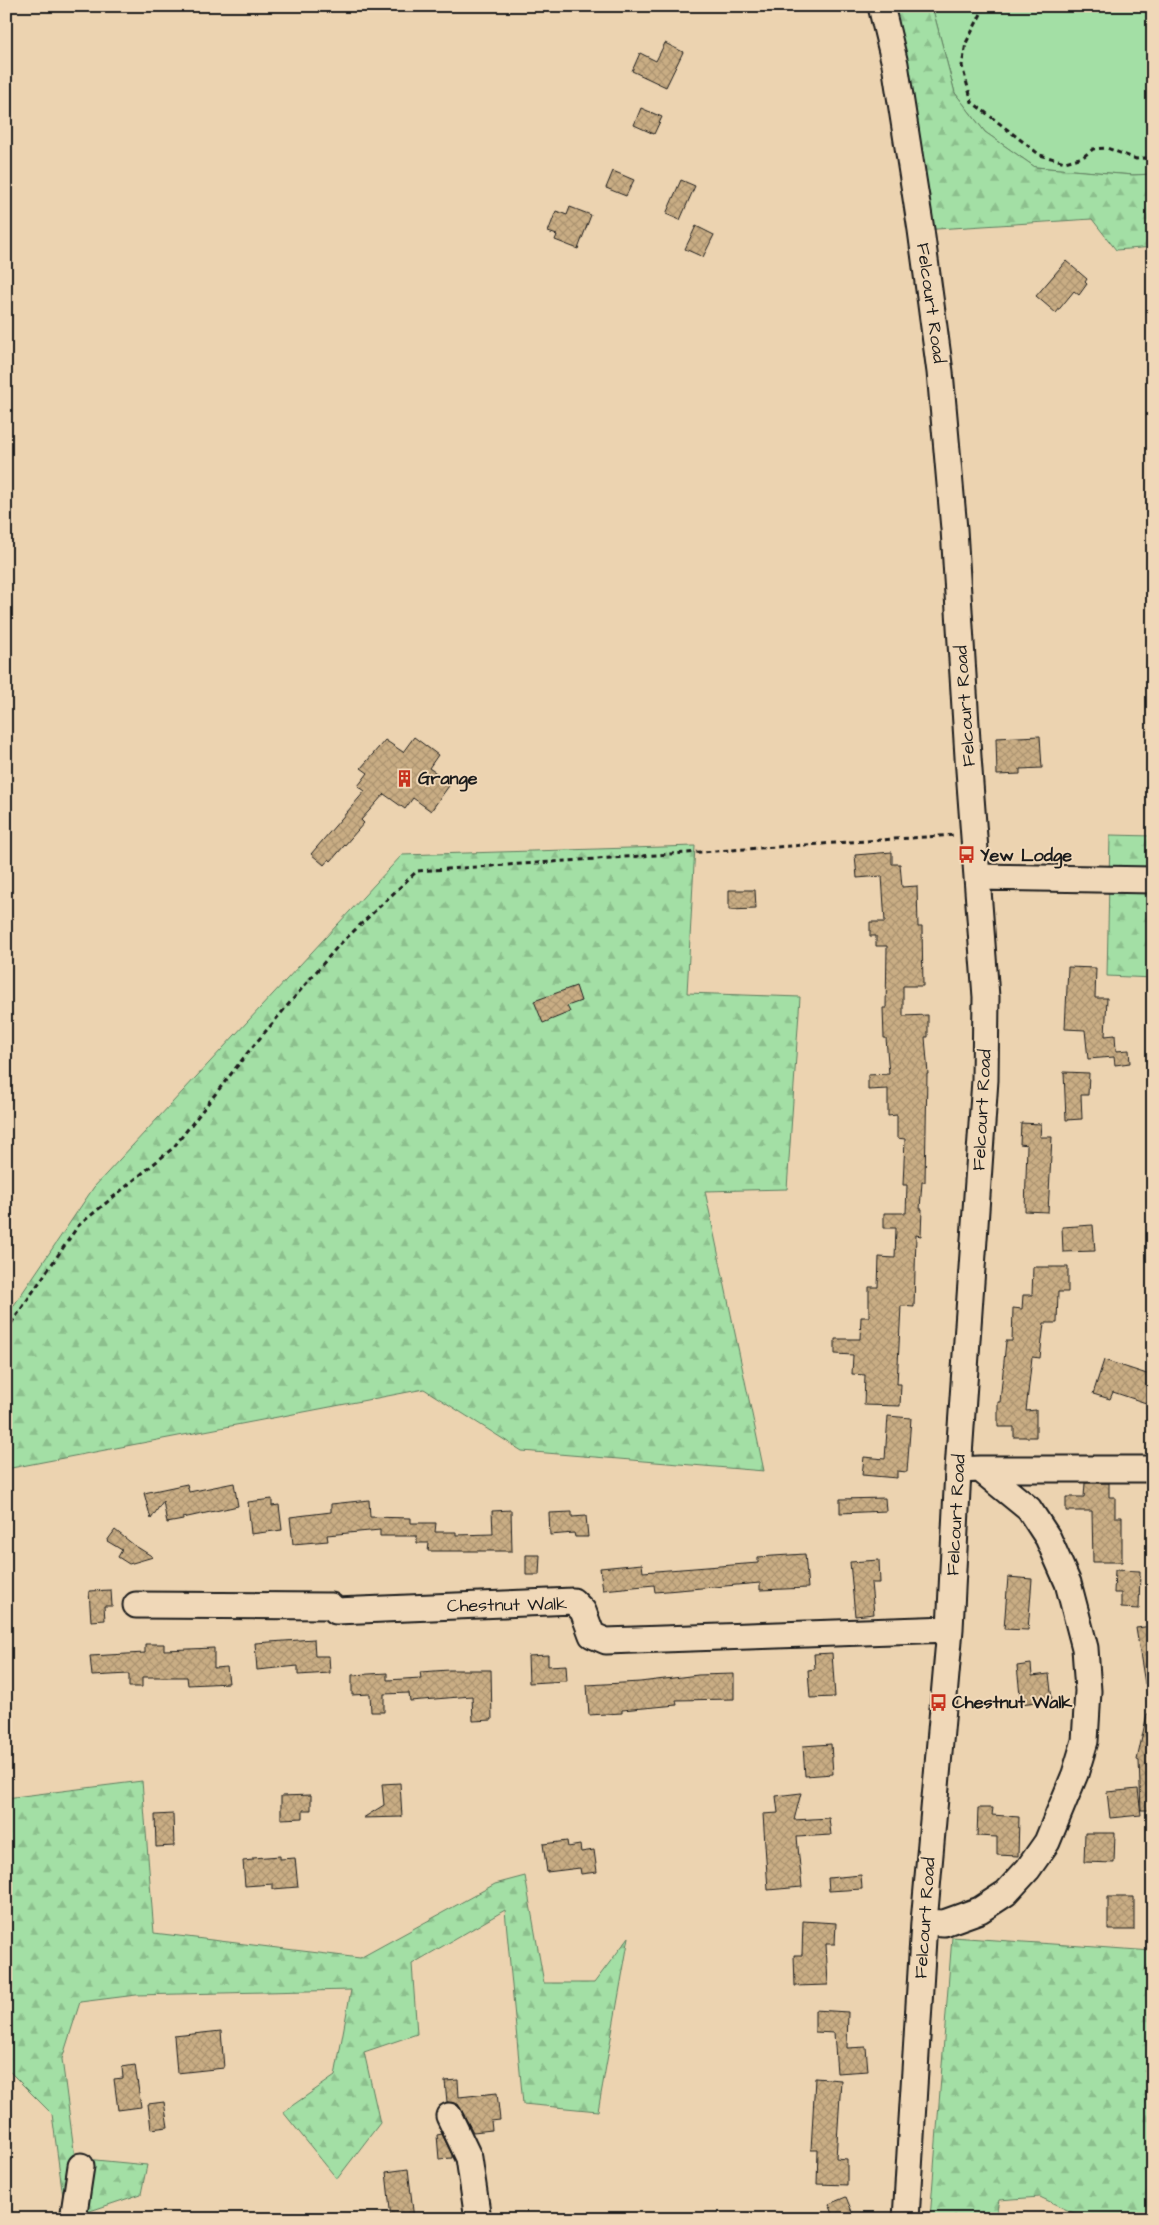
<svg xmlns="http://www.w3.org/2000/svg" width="1159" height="2225" viewBox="0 0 1159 2225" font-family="'Architects Daughter',sans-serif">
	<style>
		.green { fill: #a3dfa5; stroke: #607e60 }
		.forest { fill: url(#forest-firs); stroke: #607e60 }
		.building { fill: url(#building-cross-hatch); stroke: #1c1c1c }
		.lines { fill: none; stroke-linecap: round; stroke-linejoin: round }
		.minor-casing { stroke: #1c1c1c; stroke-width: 29 }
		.path { stroke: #1c1c1c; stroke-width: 3; stroke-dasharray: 5 4; stroke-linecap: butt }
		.minor { stroke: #f0d8b8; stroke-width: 25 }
		.labels { text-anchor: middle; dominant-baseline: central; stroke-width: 4; stroke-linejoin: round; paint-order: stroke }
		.street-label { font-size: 18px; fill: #1c1c1c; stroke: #f0d8b8 }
		.poi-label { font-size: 18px; font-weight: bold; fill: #1c1c1c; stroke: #f0d8b8; text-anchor: start }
	</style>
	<defs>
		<pattern id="forest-firs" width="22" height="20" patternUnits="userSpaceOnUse" patternTransform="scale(1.25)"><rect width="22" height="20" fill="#a3dfa5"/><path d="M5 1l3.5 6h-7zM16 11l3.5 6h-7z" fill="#8cbf8d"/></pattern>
		<pattern id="building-cross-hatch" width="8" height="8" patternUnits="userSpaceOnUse" patternTransform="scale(1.25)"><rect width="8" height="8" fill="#c9ad84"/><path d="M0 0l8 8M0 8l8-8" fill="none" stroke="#ac9471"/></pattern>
	</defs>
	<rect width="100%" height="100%" fill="#ecd3b0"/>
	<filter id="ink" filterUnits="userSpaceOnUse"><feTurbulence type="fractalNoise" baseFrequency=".02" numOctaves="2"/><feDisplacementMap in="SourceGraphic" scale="10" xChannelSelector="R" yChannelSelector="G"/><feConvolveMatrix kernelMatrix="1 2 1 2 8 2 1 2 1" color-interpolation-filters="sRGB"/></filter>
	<g filter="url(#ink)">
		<!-- green -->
		<path class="green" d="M932,6H1153V174L1133,175L1035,167L985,132L955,93Z"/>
		<!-- forest -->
		<path class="forest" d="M891,6H932L955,93L985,132L1035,167L1133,175L1153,174V247L1116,250L1092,219L921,230Z
			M1110,835L1153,836V978L1107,976Z
			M695,846L687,993L800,997L787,1189L705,1191L764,1471L522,1451L424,1389L6,1469V1317L94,1187L402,855Z
			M142,1781L154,1933L360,1958L495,1884L525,1876L544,1983H594L629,1937L598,2111L523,2104L505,1910L412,1964L417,2034L364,2052L380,2123L337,2179L283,2112L335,2076L351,1990L136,1995L80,2002L62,2059L75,2158L147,2165L141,2194L66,2219L52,2114L6,2068V1798Z
			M952,1937L1153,1951V2219H1086L1040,2197L999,2200L995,2219H930Z"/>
		<!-- building -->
		<path class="building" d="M665,43L683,52L666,87L632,71L640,53L656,61Z
			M641,108L662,117L654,134L634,125Z
			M613,171L634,180L626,196L606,188Z
			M681,180L695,186L680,220L666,214Z
			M570,207L591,215L578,249L555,240L557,235L548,232L556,211L567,215Z
			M696,226L714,235L703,257L685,249Z
			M1066,261L1087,279L1085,282L1087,284L1079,295L1074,291L1056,313L1036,296Z
			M1040,736L1042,768L1020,769V774L997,775L996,738Z
			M414,737L438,755L429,768L451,783L431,811L413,798L405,809L384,794L361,820L364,823L331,861L329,859L324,865L311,854L365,791L358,786L368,773L361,768L385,740L403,752Z
			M892,852V864H900L902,887L917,886L918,927H922L923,986H903V1016L928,1015V1037H925L928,1074H927L925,1182H922L920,1209H922L921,1236L916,1235L914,1307L901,1306L897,1384H901L900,1406L864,1405L865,1375L852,1374L853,1355L835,1354V1339H860L861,1317H869V1287H878L879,1257L895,1258L896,1228H884V1213H906L907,1185H903L905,1139L897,1138V1115L888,1116V1089L868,1090V1075L889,1074L886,1038H884L883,1008H886L887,946H876V936H870V922H885L882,876L857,878L855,855Z
			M729,890H755L756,909L729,910Z
			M1068,967L1096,968L1095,998H1107L1105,1036L1115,1035L1116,1051L1129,1050L1130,1063L1115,1065L1114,1057L1088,1059L1085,1030L1065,1029Z
			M576,986L581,1001L567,1006L570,1012L543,1023L534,1001Z
			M1064,1072L1089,1073L1088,1095H1081L1082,1119L1066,1120Z
			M1021,1123L1041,1124L1040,1137H1052L1048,1212L1025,1211L1027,1145L1020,1144Z
			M1093,1225L1095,1251L1063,1252L1062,1227Z
			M1033,1267H1068V1292H1058L1057,1323H1044L1040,1358L1032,1357L1026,1411L1036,1410V1437H1014V1427H998V1402H1000L1006,1341H1012L1013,1308L1022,1309L1023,1295H1032Z
			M1104,1360L1153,1376V1398L1149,1404L1113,1392L1110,1399L1093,1394Z
			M888,1416L911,1418L907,1472L897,1471V1478L862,1475L864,1457L885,1459Z
			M234,1483L238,1506L183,1518V1520L167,1523L163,1501L151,1519L144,1493L187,1484L189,1492Z
			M1085,1483H1109V1497H1115V1517H1122V1562H1093L1092,1511H1066V1497H1084Z
			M885,1498L886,1511L840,1513V1499Z
			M272,1499V1506L279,1505L282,1530L251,1534L248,1502Z
			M369,1500L370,1517L411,1518V1523H436L435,1532H456V1535L493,1534L492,1511L511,1510L512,1551H428L429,1543H417V1536H380V1530L327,1535L328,1541L293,1544L290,1517L331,1512V1504Z
			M572,1512V1517L586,1516L588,1537H575L574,1533L550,1535L549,1513Z
			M115,1530L134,1545L153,1557L129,1564L118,1557L122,1550L107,1541Z
			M805,1554L808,1588L760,1590V1583L655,1592L654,1585L603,1590L600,1568L642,1564L643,1572L758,1563V1557Z
			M526,1555H540L539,1575H526Z
			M879,1560L880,1583H871L874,1614L855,1616L850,1562Z
			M1115,1570L1140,1571L1139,1609L1121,1608V1593H1114Z
			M1008,1577L1032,1579L1028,1630L1004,1629Z
			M111,1590L112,1606H104L105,1620L91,1621L89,1591Z
			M1153,1626V1684H1145L1136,1628Z
			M314,1639L315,1656H329L330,1673L298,1675V1666L257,1670L255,1643Z
			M145,1644H164V1650L214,1648V1668L227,1667L229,1683L188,1685L187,1677H142V1687H129V1674L92,1676L90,1656L145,1653Z
			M832,1653L835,1697L810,1698L808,1670L815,1669L814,1654Z
			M548,1655V1666L566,1665L567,1681L529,1683L528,1656Z
			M1031,1664L1032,1676L1049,1674L1052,1700L1021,1704L1017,1666Z
			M449,1670H491L492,1720L473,1721L472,1696L410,1701L409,1693L384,1694V1712H371L370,1694L352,1695V1675L387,1673V1680L421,1678L420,1672Z
			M734,1674V1699L676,1700L677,1705L622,1710V1713L589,1715L587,1685L640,1682L698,1675Z
			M1147,1714H1153V1810H1141L1139,1761L1137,1760Z
			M831,1744L833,1774L805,1776L803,1746Z
			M400,1783L402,1817L363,1818L384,1805L382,1784Z
			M1138,1789L1141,1815L1110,1818L1107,1792Z
			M801,1793L794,1820L829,1818L831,1835L797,1837L802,1887L768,1890L763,1814L778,1813L776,1796Z
			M311,1795V1810H303V1818L281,1819V1796Z
			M978,1808H993L992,1815L1019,1817L1018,1856L997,1855V1837L977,1836Z
			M173,1814L174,1846L156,1847L155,1815Z
			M1085,1833H1115L1114,1863L1084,1862Z
			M567,1841L568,1847L580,1845L581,1852L594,1850L597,1872L581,1874L580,1868L547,1872L543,1844Z
			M280,1856V1859L295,1858L298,1887L273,1889V1884L245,1886L243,1861L253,1860V1858Z
			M861,1875L862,1889L829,1891L828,1878Z
			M1108,1897H1134V1930H1108Z
			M803,1921L836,1923L835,1944H826L828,1985L795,1986L794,1955H802Z
			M815,2010L848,2012L847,2048L866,2047L868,2071L837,2073L834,2033L815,2032Z
			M221,2031L224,2068L177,2073L174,2036Z
			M135,2065L141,2107L118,2110L114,2079L123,2078L122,2067Z
			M815,2078L841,2080L836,2158L847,2159V2185L817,2184L818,2150H811Z
			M458,2080L459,2097L497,2093L500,2120L491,2121L492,2130L473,2132L458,2104L447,2102L445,2081Z
			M164,2102L168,2127L151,2129L148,2104Z
			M442,2134L452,2155V2158L439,2159L437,2135Z
			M408,2169L414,2219H391L386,2172Z
			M846,2197L855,2219H835L829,2204Z"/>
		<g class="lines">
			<defs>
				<path id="minor" d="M881,6L895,64L921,230L940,372L954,529L968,757L986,997L985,1080L958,1470L950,1629L924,1922L906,2219
					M977,877L1153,880
					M980,1469H1153
					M136,1605L331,1606L336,1611L573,1601L583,1611L592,1635L606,1641L950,1629
					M924,1922L944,1923L980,1910L1006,1893L1028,1869L1047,1842L1075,1774L1085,1741L1088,1691L1085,1648L1068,1583L1048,1538L1029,1509L980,1469L958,1470
					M449,2116L469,2158L478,2219
					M73,2219L81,2166"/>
			</defs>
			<!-- minor casing -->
			<use href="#minor" class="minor-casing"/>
			<!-- path -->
			<path class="path" d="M985,6L966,43L962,66L972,102L1040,155L1065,162L1083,157L1093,149L1107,148L1136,159L1153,157
				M6,1331L78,1226L173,1148L249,1051L338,946L417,871L955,835"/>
			<!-- minor -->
			<use href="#minor" class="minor"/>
		</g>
	</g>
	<!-- icons -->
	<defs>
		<symbol id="building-bare" viewBox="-9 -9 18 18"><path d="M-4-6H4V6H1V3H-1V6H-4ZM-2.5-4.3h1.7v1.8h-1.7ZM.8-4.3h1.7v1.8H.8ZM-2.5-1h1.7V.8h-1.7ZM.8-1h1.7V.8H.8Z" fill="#c8321e" stroke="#f0d8b8" stroke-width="2.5" paint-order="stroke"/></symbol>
		<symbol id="bus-bare" viewBox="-9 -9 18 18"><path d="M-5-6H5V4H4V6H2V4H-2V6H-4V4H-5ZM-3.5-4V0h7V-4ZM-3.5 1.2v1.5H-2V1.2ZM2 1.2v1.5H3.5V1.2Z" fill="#c8321e" stroke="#f0d8b8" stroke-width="2.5" paint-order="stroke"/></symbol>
	</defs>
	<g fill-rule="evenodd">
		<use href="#building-bare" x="392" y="766" width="25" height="25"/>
		<use href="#bus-bare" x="954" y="842" width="25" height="25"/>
		<use href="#bus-bare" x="926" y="1690" width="25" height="25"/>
	</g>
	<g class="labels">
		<!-- street labels -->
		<g class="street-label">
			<text transform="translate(931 303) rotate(82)">Felcourt Road</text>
			<text transform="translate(965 706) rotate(-94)">Felcourt Road</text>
			<text transform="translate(982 1110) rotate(-87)">Felcourt Road</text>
			<text transform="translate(956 1515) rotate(-87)">Felcourt Road</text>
			<text transform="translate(507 1605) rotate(-1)">Chestnut Walk</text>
			<text transform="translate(925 1918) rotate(-86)">Felcourt Road</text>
		</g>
		<!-- poi labels -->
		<g class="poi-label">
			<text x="418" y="778">Grange</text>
			<text x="980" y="855">Yew Lodge</text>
			<text x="952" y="1702">Chestnut Walk</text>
		</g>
	</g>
	<!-- margin -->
	<rect width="1159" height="2225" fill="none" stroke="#f0d8b8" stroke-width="25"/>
	<rect x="12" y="12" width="1134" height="2200" fill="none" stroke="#1c1c1c" stroke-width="2" filter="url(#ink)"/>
</svg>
